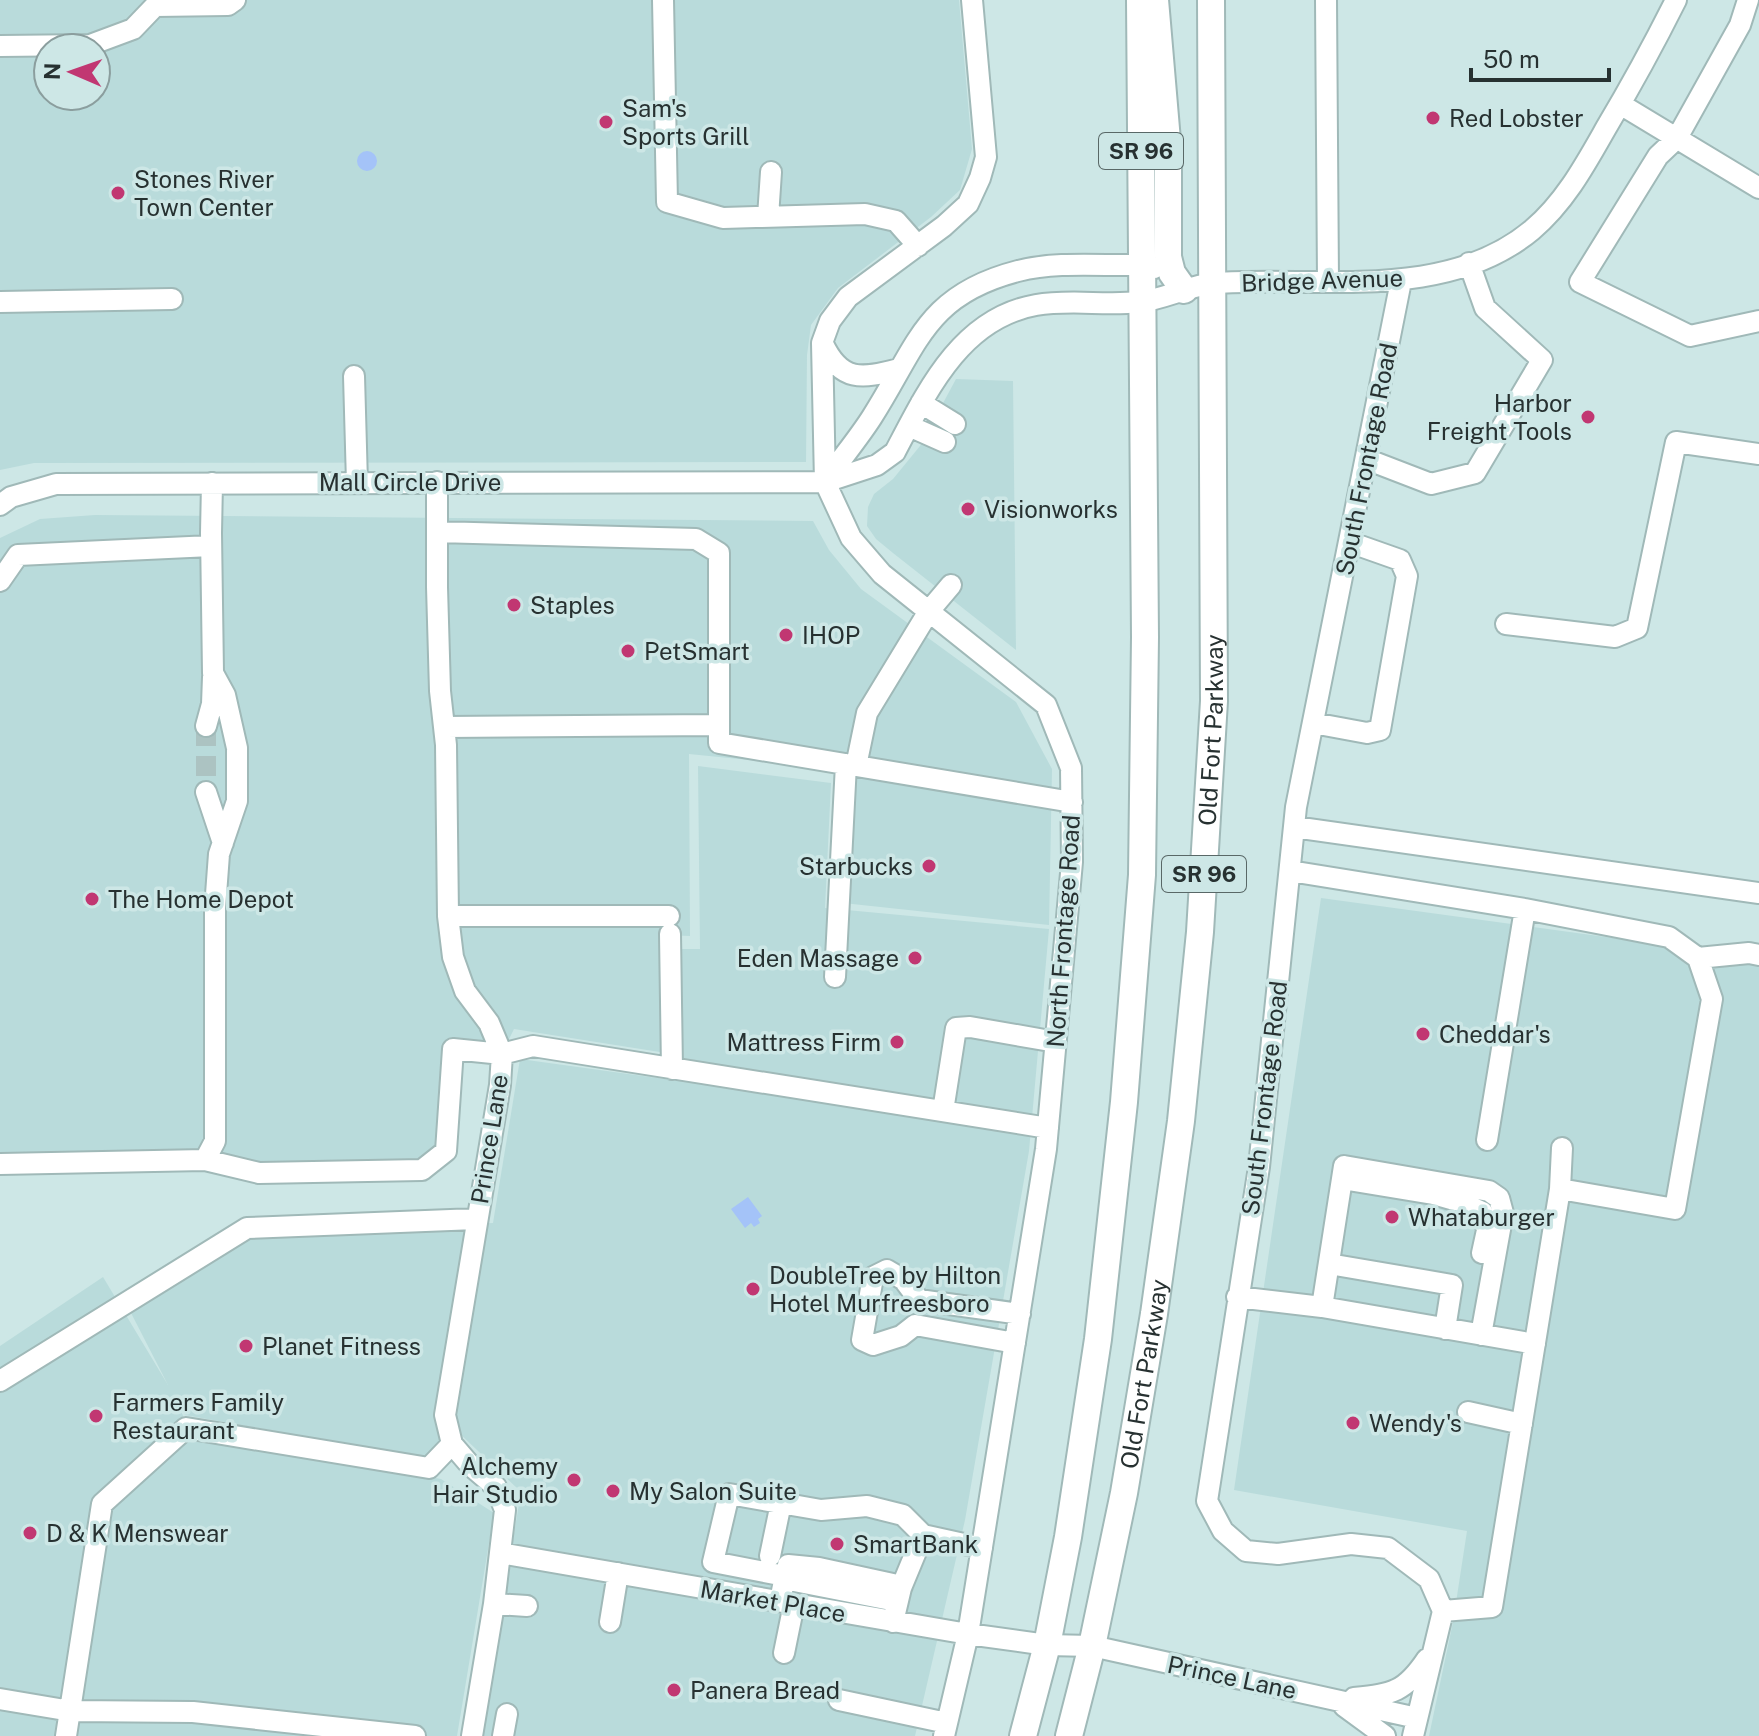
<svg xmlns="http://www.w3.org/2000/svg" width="1759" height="1736" viewBox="0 0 1759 1736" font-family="'Public Sans',sans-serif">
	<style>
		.built { fill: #b9dbdb; fill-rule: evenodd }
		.water { fill: #a4c3f8 }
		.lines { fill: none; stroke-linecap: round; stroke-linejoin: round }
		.minor-tunnel { stroke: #acc3c2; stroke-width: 20; stroke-dasharray: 20 10; stroke-linecap: butt }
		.minor-casing { stroke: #a0b9b8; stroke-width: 24 }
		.major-casing { stroke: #a0b9b8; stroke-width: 30 }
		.minor { stroke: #fff; stroke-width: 20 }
		.major { stroke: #fff; stroke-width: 26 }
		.poi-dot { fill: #c13772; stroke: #cde7e6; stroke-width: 3 }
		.labels { text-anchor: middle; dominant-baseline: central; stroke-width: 7; stroke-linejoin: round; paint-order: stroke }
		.shield { fill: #cde7e6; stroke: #596867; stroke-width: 2 }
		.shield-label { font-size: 22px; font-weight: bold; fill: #273131 }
		.poi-label { font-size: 24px; fill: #273131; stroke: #cde7e6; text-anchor: start }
		.street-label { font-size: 24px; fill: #273131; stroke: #cde7e6 }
	</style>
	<rect width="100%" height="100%" fill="#cde7e6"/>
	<!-- built -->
	<path class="built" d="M0,0H959L972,149L960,190L931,217L838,288L811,325L807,355L806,462L34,463L0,470ZM48,48H96V96H48Z
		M956,379L1013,381L1016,650L893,553L876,539L867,526L868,507L874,494L893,479L920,446Z
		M95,515L813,521L829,550L861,589L1016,702L1052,769L1049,925L843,903L851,770L689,754L690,936L665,935L666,1053L514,1029L507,1043L447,1041L443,1149L419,1165L259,1169L0,1156V538L40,519Z
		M698,766L831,783L825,908L1049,929L1029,1151L965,1520L915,1736H480L521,1492L456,1430L426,1458L185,1415L180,1408L190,1434L441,1479L494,1513L457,1736H0V1346L103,1277L168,1385L130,1311L248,1232L493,1223L520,1059L679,1081L678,949H700Z
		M1321,898L1759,958V1736H1429L1453,1622L1467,1531L1234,1490Z"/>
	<!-- water -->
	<path class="water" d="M357 161a10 10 0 1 1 20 0a10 10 0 1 1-20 0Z
		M748,1197L762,1216L758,1219L760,1223L754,1227L751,1223L745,1228L731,1209Z"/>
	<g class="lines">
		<!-- minor-tunnel -->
		<path class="minor-tunnel" d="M206,726V792"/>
		<defs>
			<path id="minor" d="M663,0L667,202L723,218L865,214L896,221L918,246
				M1326,0L1328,282
				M1748,0L1740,25L1677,138L1658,156L1580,282L1690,336L1759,321
				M0,46L90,45L133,29L155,6L228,5L235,0
				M1620,104L1759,188
				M768,217L771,172
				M1401,281L1296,807L1259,1167L1207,1501L1223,1531L1246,1551L1278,1554L1351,1544L1388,1548L1429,1579L1443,1611L1413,1736
				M0,302L172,299
				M823,344C841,382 861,379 899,369
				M354,376L357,483
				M921,403L955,424
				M909,426L945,442
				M1366,459L1431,484L1475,473L1542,360L1485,308L1469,263
				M437,482V587L440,691L446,745L448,916L453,957L465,991L489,1023L502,1054L500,1085L445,1415L452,1444L470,1465L496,1487L505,1510L494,1604L472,1736
				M825,482C840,460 858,439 872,417C918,345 925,295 1018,271C1057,261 1102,266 1141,265L1154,268
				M0,505L11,497L56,484L825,482L877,465L895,452C927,391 961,318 1036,305C1070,299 1106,306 1139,302C1165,299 1190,285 1216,283C1318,276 1446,302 1532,230C1565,202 1585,165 1606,128C1631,86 1654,44 1676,0
				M437,532L696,539L719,553V743L1072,802
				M0,581L18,555L211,546
				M1506,624L1615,637L1637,628L1676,442L1759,454
				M1313,723L1367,733L1380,730L1407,576L1400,560L1349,542
				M206,726L212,704L213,677
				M445,727L717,725
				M856,766L867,713L929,611L951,585
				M206,792L223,843
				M1294,827L1759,893
				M1290,871L1525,909L1669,937L1698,958L1712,999L1675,1209L1560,1189L1492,1607L1443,1611
				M448,916H669
				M670,934L672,1069
				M1698,958L1749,953L1759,955
				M835,977L846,764
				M943,1111L956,1028L970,1027L1056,1042
				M1487,1140L1525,909
				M205,1160L215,1141V908L219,854L237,801V748L225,695L213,673L211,533L212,483
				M0,1164L205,1160L259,1173L422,1170L446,1151L453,1049L502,1054L533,1046L1048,1128
				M1342,1179L1433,1194L1454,1200
				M1560,1189L1562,1148
				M1464,1204L1482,1212L1487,1230L1482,1253
				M1329,1264L1452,1285L1445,1329
				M1237,1297L1322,1307L1535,1344
				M1322,1307L1344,1166L1489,1191L1499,1198L1503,1213L1481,1335
				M1015,1343L915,1325L901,1336L873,1345L862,1340L873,1277L887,1270L904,1280L919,1300L1020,1314
				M0,1381L247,1228L476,1219
				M1468,1412L1522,1424
				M500,1553L968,1634L1047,1645L1092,1646L1417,1718
				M770,1556L781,1503
				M787,1571L788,1565L819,1568L902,1586
				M784,1579L896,1601
				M780,1601L785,1576L713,1562L729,1494L821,1510L867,1506L903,1515L923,1535
				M494,1604L527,1606
				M610,1622L618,1573
				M893,1622L901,1588L923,1535L982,1548
				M784,1653L794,1604
				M1354,1698C1393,1694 1405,1692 1427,1659
				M0,1699L71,1711L193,1712L415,1736
				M839,1700L947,1723
				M1344,1706L1385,1736
				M66,1736L102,1504L186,1428L429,1468L452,1444
				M503,1736L507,1714
				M944,1736L968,1634L1046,1149L1072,862L1071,768L1046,705L882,574L851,538L825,482L822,343L830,321L848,297L944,226L968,204L980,178L986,157L972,0"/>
			<g id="major">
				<path d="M1155,0L1168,152V257L1172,273L1184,290"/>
				<path d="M1023,1736L1047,1645L1068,1537L1098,1339L1124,1102L1142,875L1145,637L1140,0"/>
				<path id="s1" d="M1069,1736L1092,1646L1124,1493L1154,1314L1181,1121L1200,932L1214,701L1211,0"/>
			</g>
		</defs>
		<!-- minor casing -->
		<use href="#minor" class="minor-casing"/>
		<!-- major casing -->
		<use href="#major" class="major-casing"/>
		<!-- minor -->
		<use href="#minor" class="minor"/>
		<!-- major -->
		<use href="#major" class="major"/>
	</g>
	<!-- markers -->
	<g class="poi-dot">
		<circle cx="1433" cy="118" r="8"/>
		<circle cx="606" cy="122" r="8"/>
		<circle cx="118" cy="193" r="8"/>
		<circle cx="1588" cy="417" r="8"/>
		<circle cx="968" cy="509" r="8"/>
		<circle cx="514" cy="605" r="8"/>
		<circle cx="786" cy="635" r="8"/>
		<circle cx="628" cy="651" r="8"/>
		<circle cx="929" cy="866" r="8"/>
		<circle cx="92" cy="899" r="8"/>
		<circle cx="915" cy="958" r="8"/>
		<circle cx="1423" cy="1034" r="8"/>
		<circle cx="897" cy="1042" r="8"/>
		<circle cx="1392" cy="1217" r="8"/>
		<circle cx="753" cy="1289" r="8"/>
		<circle cx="246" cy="1346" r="8"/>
		<circle cx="96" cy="1416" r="8"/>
		<circle cx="1353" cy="1423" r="8"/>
		<circle cx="574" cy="1480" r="8"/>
		<circle cx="613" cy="1491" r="8"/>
		<circle cx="30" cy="1533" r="8"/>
		<circle cx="837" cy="1544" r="8"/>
		<circle cx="674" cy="1690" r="8"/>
	</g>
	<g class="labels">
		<!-- shield labels -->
		<g class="shield">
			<rect x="1099" y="133" width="84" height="36" rx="6"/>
			<rect x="1162" y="856" width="84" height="36" rx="6"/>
		</g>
		<g class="shield-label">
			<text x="1141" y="151">SR 96</text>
			<text x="1204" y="874">SR 96</text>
		</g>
		<!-- poi labels -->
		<g class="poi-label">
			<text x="622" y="108">Sam's<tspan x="622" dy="28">Sports Grill</tspan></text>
			<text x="1449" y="118">Red Lobster</text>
			<text x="134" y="179">Stones River<tspan x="134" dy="28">Town Center</tspan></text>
			<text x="1572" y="403" text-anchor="end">Harbor<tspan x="1572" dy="28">Freight Tools</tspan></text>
			<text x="984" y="509">Visionworks</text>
			<text x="530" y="605">Staples</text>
			<text x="802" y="635">IHOP</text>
			<text x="644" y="651">PetSmart</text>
			<text x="913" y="866" text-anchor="end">Starbucks</text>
			<text x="108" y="899">The Home Depot</text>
			<text x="899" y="958" text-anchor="end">Eden Massage</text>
			<text x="1439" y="1034">Cheddar's</text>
			<text x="881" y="1042" text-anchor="end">Mattress Firm</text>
			<text x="1408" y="1217">Whataburger</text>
			<text x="769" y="1275">DoubleTree by Hilton<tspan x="769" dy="28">Hotel Murfreesboro</tspan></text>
			<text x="262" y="1346">Planet Fitness</text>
			<text x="112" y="1402">Farmers Family<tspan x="112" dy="28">Restaurant</tspan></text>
			<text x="1369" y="1423">Wendy's</text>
			<text x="558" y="1466" text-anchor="end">Alchemy<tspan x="558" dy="28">Hair Studio</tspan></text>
			<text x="629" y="1491">My Salon Suite</text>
			<text x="46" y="1533">D &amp; K Menswear</text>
			<text x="853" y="1544">SmartBank</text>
			<text x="690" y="1690">Panera Bread</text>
		</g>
		<!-- street labels -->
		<g class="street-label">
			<text transform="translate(1322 280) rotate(-2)">Bridge Avenue</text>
			<text transform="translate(1366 459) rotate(-79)">South Frontage Road</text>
			<text x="410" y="482">Mall Circle Drive</text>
			<text stroke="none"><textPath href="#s1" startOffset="1018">Old Fort Parkway</textPath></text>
			<text transform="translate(1063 931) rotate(-86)">North Frontage Road</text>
			<text transform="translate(1264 1098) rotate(-83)">South Frontage Road</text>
			<text transform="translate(489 1139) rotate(-81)">Prince Lane</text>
			<text stroke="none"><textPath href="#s1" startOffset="370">Old Fort Parkway</textPath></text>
			<text transform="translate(773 1601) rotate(10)">Market Place</text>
			<text transform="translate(1232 1677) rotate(12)">Prince Lane</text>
		</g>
	</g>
	<!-- north arrow -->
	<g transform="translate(72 72) rotate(272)"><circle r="38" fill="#cde7e6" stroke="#8b9e9e" stroke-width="2"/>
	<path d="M0-6L14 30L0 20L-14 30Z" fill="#c13772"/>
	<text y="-12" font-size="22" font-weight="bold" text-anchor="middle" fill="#273131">N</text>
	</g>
	<!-- scale -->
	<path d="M1471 68v12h138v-12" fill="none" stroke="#273131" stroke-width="4"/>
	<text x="1483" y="68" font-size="24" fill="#273131" stroke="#cde7e6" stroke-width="6" paint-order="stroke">50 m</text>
</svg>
